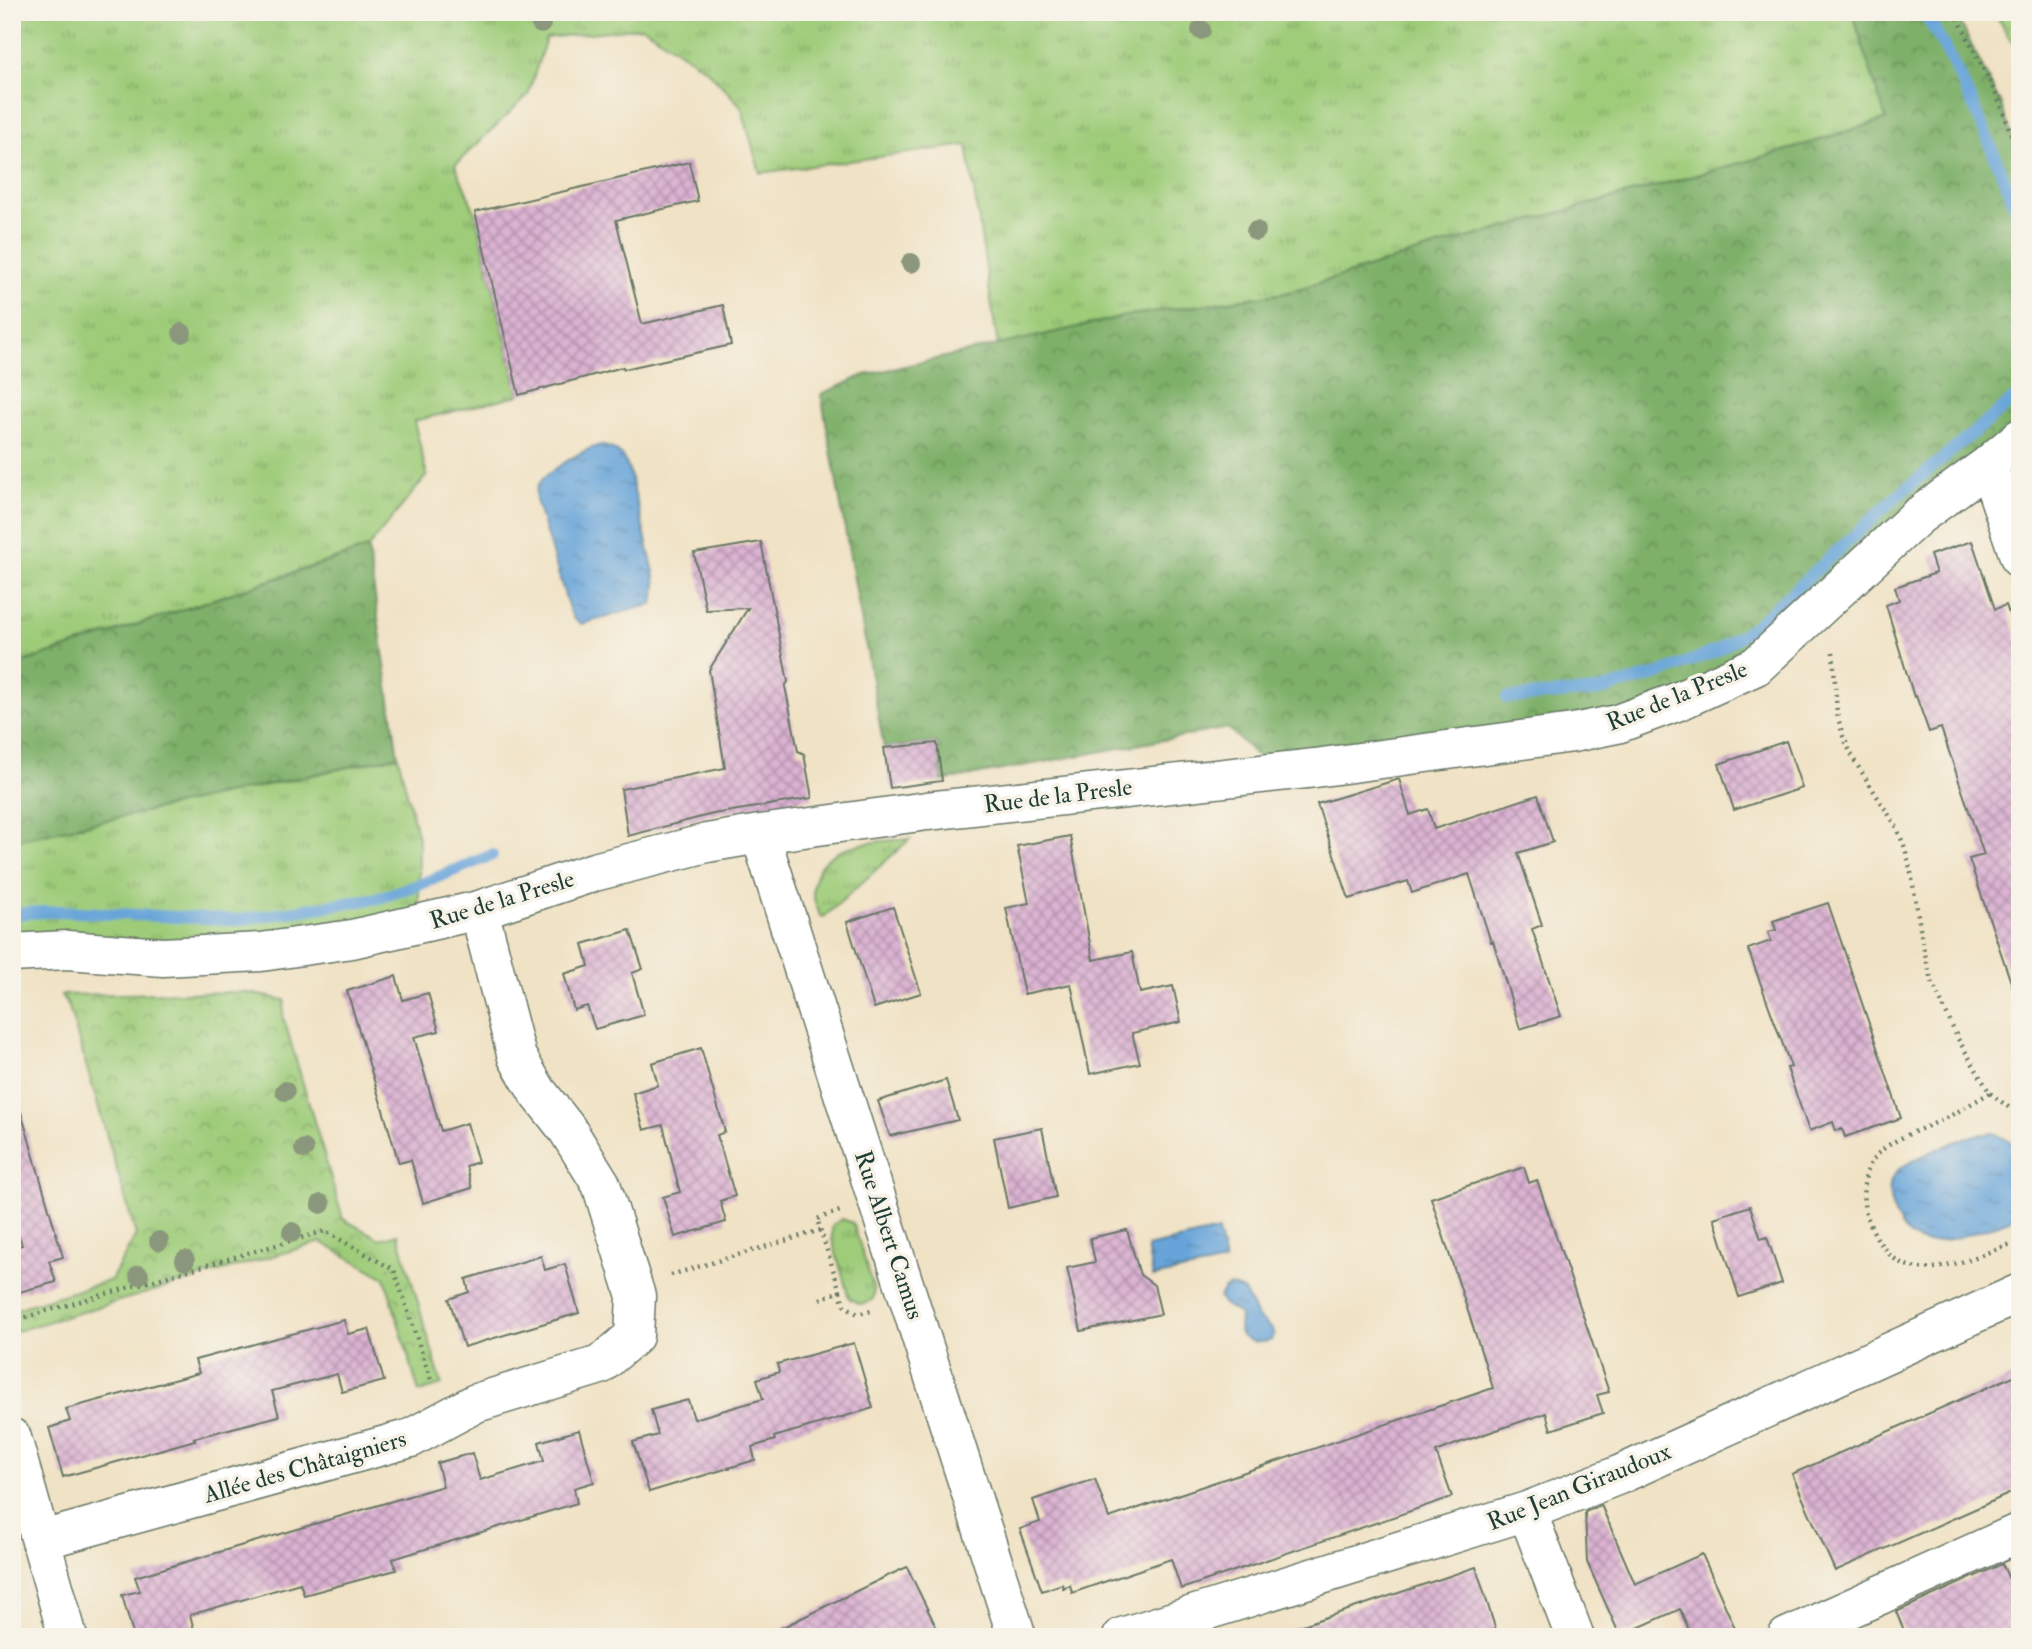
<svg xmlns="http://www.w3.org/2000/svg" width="2032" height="1649" viewBox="0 0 2032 1649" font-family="'IM FELL Double Pica',serif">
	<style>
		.grass { fill: url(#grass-tufts); stroke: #5e8456; stroke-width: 2 }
		.forest { fill: url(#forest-crowns); stroke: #4e764e; stroke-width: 2 }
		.park { fill: url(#park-crowns); stroke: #5e8456; stroke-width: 2 }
		.water { fill: url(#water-ripples); stroke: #437086; stroke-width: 2 }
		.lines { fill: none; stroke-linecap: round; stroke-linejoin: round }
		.stream { stroke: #67a4d9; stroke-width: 12 }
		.building { fill: url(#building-cross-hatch) }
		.minor-casing { stroke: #687766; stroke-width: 41 }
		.path { stroke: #687766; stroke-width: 4.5; stroke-dasharray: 2 5; stroke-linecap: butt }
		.minor { stroke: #fff; stroke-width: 38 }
		.tree { fill: #8b977c }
		.labels { text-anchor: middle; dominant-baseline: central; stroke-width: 7; stroke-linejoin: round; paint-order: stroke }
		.street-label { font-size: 24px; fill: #1f3d34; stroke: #f7f3e8 }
	</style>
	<defs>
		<pattern id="grass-tufts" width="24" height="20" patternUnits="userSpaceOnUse" patternTransform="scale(1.75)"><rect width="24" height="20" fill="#9ecc79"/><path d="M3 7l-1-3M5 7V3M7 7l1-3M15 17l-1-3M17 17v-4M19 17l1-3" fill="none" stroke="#80a764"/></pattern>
		<pattern id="forest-crowns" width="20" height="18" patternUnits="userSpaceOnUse" patternTransform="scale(1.75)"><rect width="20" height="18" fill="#7eb069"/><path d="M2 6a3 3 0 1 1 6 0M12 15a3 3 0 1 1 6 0" fill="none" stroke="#679057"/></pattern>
		<pattern id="park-crowns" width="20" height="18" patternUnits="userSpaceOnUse" patternTransform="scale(1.75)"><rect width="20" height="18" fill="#9ecc79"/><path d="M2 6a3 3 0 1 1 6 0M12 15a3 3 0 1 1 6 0" fill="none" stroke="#80a764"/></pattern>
		<pattern id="water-ripples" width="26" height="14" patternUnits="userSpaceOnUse" patternTransform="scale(1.75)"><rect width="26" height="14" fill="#67a4d9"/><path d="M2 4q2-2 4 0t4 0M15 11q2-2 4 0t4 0" fill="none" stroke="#5487b1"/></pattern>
		<pattern id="building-cross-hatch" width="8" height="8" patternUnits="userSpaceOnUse" patternTransform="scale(1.75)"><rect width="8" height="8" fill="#dbb2d2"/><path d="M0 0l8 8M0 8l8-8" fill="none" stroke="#b192ab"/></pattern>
	</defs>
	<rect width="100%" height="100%" fill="#f7f3e8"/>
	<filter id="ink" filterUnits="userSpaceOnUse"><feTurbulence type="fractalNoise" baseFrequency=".0143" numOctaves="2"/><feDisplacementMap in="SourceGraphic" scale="14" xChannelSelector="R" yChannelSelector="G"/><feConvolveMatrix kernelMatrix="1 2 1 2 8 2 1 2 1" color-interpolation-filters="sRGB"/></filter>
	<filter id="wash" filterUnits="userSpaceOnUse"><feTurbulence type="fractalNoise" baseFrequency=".00686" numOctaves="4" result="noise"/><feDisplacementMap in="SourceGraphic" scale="28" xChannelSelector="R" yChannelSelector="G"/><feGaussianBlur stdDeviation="1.57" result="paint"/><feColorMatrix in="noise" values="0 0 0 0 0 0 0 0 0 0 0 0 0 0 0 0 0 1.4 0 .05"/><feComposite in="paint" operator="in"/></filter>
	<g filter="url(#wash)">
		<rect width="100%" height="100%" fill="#f0e2c4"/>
		<!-- grass -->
		<path class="grass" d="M12,12H1852L1887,119L1788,150L1438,246L1286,293L1131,315L998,346L967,145L760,173L741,106L708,71L643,27L546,38L528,95L455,165L475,212L519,395L414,421L427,475L368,548L12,666Z
			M1994,12H2020V56Z
			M398,756L419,842V925L12,953V841Z
			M910,839L824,917L820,916C818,908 812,898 813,890C815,841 875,842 910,839Z
			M842,1219L853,1223L874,1289L873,1299L866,1303L859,1304L849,1298L832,1239V1226Z"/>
		<!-- forest -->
		<path class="forest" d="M1852,12H1955L2001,105L2020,159V438L1679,701L1273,772L1228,728L942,781L937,743L884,748L821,394L865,375L1131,315L1286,293L1438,246L1788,150L1886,119Z
			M368,548L398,756L12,841V666Z"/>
		<!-- park -->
		<path class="park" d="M243,992L285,1000L283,1016L343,1219L380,1239L398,1234L442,1385L419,1392L385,1278L321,1242L13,1332L12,1310L111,1280L136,1235L69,1007L61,995Z"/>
		<!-- water -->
		<path class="water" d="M601,445L615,450L623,457L629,470L654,572L656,585L653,604L582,624L574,619L569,609L536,500C536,495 535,489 539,484C547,471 586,448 601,445Z
			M1994,1133L2009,1141L2020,1152V1215C2001,1224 1942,1246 1923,1242C1910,1240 1902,1228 1897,1218C1890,1205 1885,1184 1896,1172C1906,1161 1956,1141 1972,1136C1979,1134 1987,1134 1994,1133Z
			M1218,1231L1225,1262L1153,1277L1147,1247Z
			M1230,1286L1244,1291L1258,1318L1272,1329L1274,1335L1271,1340C1261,1344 1250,1342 1241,1336L1239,1331L1240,1316C1234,1307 1222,1307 1219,1297L1224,1289Z"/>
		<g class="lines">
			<!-- stream -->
			<path class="stream" d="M1924,12C1965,79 1992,147 2020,219
				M1507,698L1597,691L1659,674L1716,651L1756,625L1896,497L2020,394
				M12,914L60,911L237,920L379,898L421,884L492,855"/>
		</g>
		<g id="blocks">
			<!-- building -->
			<path class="building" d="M689,162L698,201L616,220L642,324L723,305L731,345L624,369L623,367L519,395L475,212Z
				M1972,541L1995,609L2006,605L2020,646V990L2014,991L1969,859L1984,855L1941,728L1929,732L1916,696L1914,697L1886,605L1899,600L1895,587L1936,573L1930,555Z
				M761,542L788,682L785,686L798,751L804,754L812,798L713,814L628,836L621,789L725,768L709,670L748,608L706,610L694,553Z
				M1786,741L1802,788L1734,810L1719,764Z
				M937,743L942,781L890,788L884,748Z
				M1399,779L1410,815L1428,809L1434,829L1538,795L1553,842L1518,853L1542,925L1532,929L1561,1016L1520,1029L1493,941L1491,942L1469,874L1412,893L1408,881L1349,899L1317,804Z
				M1070,836L1093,960L1132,952L1140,993L1173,986L1181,1022L1132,1033L1140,1063L1090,1074L1071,984L1024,994L1006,908L1029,903L1017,846Z
				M1828,903L1901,1118L1845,1137L1842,1129L1836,1131L1833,1122L1809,1131L1787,1068L1791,1067L1748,949L1771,941L1768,932L1776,930L1773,921Z
				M893,907L921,993L874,1008L847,922Z
				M630,930L643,969L632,973L644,1015L595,1029L587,1006L574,1010L564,974L589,966L583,944Z
				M396,976L403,1000L428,993L439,1031L414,1037L441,1131L467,1123L478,1162L466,1166L472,1188L423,1203L411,1160L399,1163L347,991Z
				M701,1048L725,1132L717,1135L735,1196L720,1201L726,1222L675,1237L663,1197L680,1192L663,1125L644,1130L633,1093L658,1085L652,1063Z
				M946,1080L958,1120L890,1136L878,1101Z
				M21,1112L63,1257L49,1261L56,1282L12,1294V1248L22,1245L12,1213V1114Z
				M1042,1128L1056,1197L1008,1208L994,1138Z
				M1524,1167L1529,1183L1537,1180L1609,1392L1597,1395L1603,1413L1551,1430L1546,1413L1456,1444L1436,1452L1452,1497L1181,1589L1171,1559L1072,1593L1070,1585L1063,1588L1062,1584L1042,1591L1020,1529L1040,1522L1033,1500L1095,1479L1109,1518L1493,1388L1431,1198Z
				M1750,1206L1761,1239L1767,1237L1782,1283L1739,1297L1714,1218Z
				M1127,1230L1140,1275L1154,1285L1161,1314L1081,1331L1067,1268L1095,1262L1090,1238Z
				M541,1256L545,1270L565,1264L579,1313L464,1347L449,1299L469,1292L466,1279Z
				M344,1320L348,1334L369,1329L384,1381L342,1392L337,1374L272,1391L279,1416L194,1438L195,1440L63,1477L49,1428L70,1421L66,1409L199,1373L195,1360Z
				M854,1343L873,1408L774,1437L775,1440L752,1447L755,1460L649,1492L633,1442L658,1435L651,1410L688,1400L694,1419L763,1399L757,1379L779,1372L777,1364Z
				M2020,1373V1489L1835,1571L1792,1474Z
				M579,1430L594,1482L574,1488L577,1503L393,1559L396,1570L304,1595L300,1583L190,1615L196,1637H134L122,1595L140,1591L135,1577L443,1486L437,1463L472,1453L480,1480L544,1461L539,1442Z
				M1601,1505L1635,1584L1702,1554L1739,1637H1692L1680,1609L1620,1636L1587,1562L1585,1512Z
				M2002,1564L2020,1602V1637H1907L1896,1612Z
				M907,1567L941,1637H763L885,1577Z
				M1476,1567L1498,1637H1292L1291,1629Z"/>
		</g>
	</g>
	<g filter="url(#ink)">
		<use href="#blocks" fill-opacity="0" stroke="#687766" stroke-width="2"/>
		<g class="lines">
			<defs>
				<path id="minor" d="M1988,465L2020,559
					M760,834L1017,1637
					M12,953L67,950L163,957L261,952L352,939L479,910L594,872L707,843L760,834L927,811L1315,768L1573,733L1617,724L1679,701L1756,666L1917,517L1988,465L2020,438
					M12,1438L68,1637
					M1527,1511L1575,1637
					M42,1540L411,1438L476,1403L600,1365L634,1336L636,1296L601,1184L567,1129L537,1091L517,1057L479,910
					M1122,1637L1527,1511L1619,1475L2020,1293
					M1787,1637L2020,1532"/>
			</defs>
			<!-- minor casing -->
			<use href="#minor" class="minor-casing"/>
			<!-- path -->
			<path class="path" d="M1955,12L2001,105L2020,159
				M1833,652L1837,714L1843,736L1854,760L1896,826L1905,848L1911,872L1923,946L1932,982L1958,1039L1990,1093L2020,1116
				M1990,1093C1975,1101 1960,1111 1944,1119C1922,1130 1891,1138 1875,1157C1863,1172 1861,1196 1866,1213C1896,1303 1957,1261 2020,1241
				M671,1275L821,1230
				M840,1291L844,1305L858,1314L871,1311
				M820,1299L840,1291L817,1219L840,1211
				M12,1321L325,1231L394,1270L432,1383"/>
			<!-- minor -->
			<use href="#minor" class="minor"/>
		</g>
		<!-- trees -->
		<g class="tree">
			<circle cx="541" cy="24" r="10"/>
			<circle cx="1201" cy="30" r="10"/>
			<circle cx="1256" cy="231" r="10"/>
			<circle cx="911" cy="263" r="10"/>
			<circle cx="182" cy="333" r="10"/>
			<circle cx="285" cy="1091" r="10"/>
			<circle cx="304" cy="1149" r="10"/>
			<circle cx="321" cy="1204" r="10"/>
			<circle cx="292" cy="1232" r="10"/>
			<circle cx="159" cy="1241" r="10"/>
			<circle cx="185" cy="1260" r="10"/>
			<circle cx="139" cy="1275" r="10"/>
		</g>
	</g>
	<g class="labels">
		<!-- street labels -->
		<g class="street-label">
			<text transform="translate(1677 696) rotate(-22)">Rue de la Presle</text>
			<text transform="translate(1058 796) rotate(-7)">Rue de la Presle</text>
			<text transform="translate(502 900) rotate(-17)">Rue de la Presle</text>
			<text transform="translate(889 1235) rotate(72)">Rue Albert Camus</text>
			<text transform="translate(305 1467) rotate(-16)">Allée des Châtaigniers</text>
			<text transform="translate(1579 1487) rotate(-22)">Rue Jean Giraudoux</text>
		</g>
	</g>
	<!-- margin -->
	<rect width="2032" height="1649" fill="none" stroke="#f7f3e8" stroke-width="42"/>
</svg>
